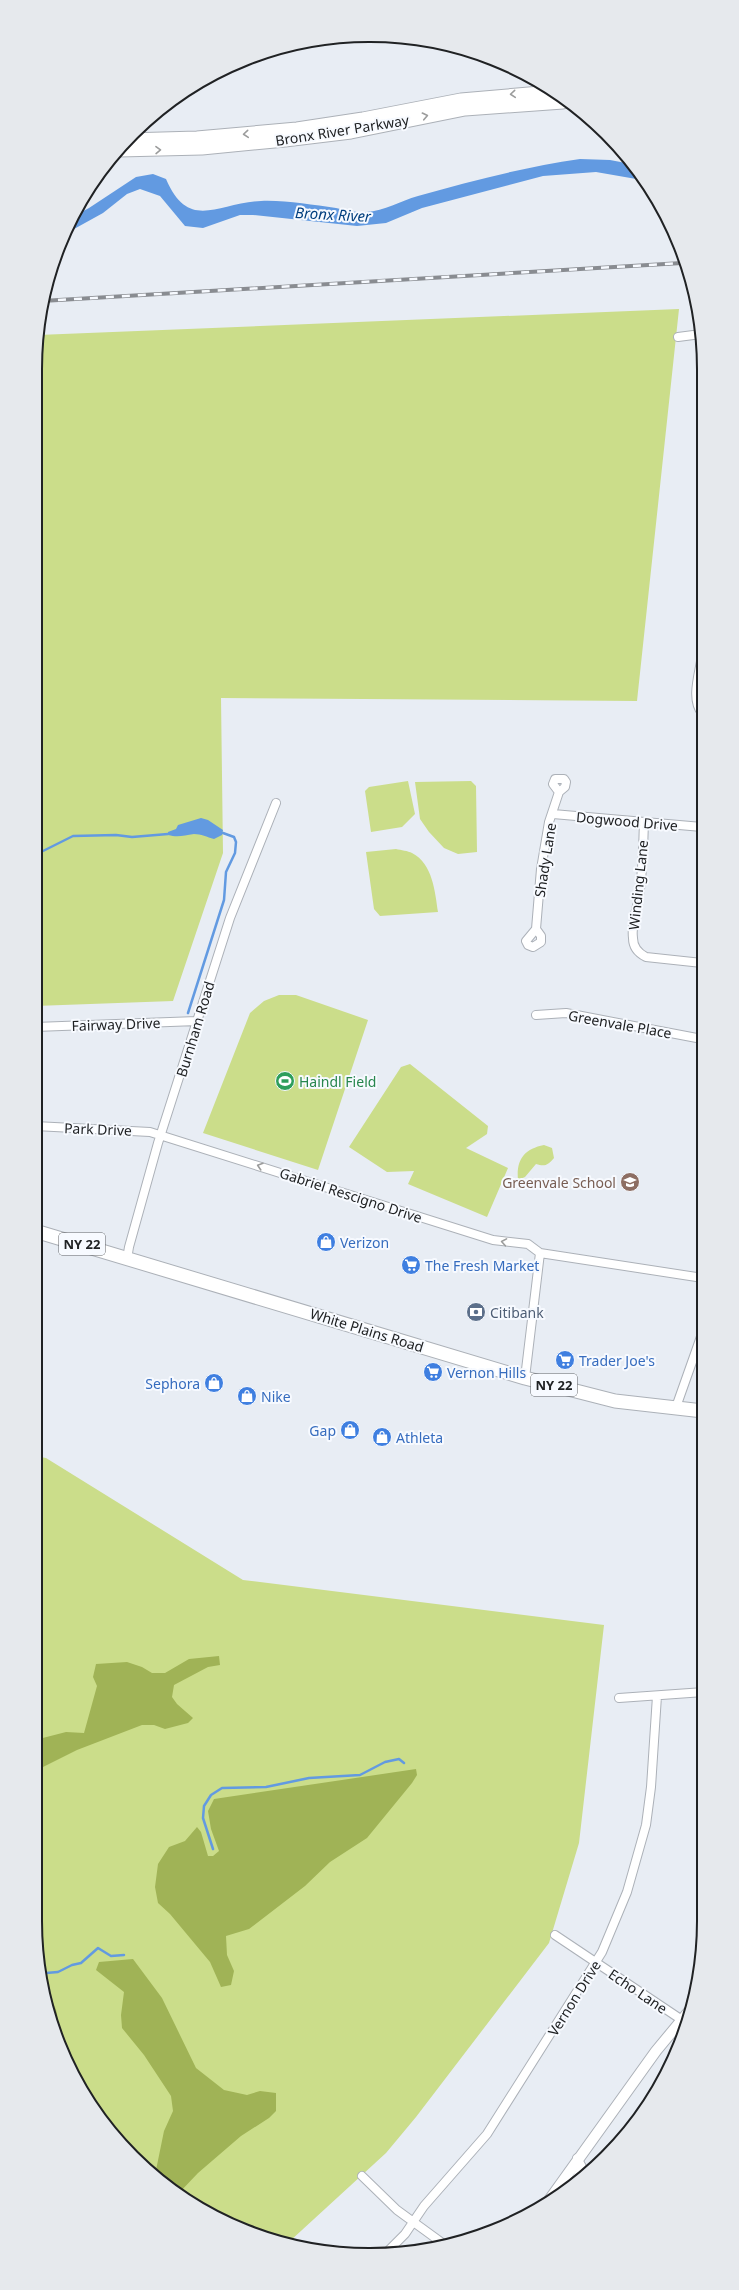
<svg xmlns="http://www.w3.org/2000/svg" width="739" height="2290" viewBox="0 0 739 2290" font-family="'Noto Sans',sans-serif">
	<style>
		.green { fill: #cbdd8a }
		.forest { fill: #a0b356 }
		.water { fill: #629ae1 }
		.lines { fill: none; stroke-linecap: round; stroke-linejoin: round }
		.stream { stroke: #629ae1; stroke-width: 2.5 }
		.minor-casing { stroke: #acb1b8; stroke-width: 10 }
		.tertiary-casing { stroke: #acb1b8; stroke-width: 12 }
		.primary-casing { stroke: #acb1b8; stroke-width: 15 }
		.trunk-casing { stroke: #acb1b8; stroke-width: 15 }
		.minor { stroke: #fff; stroke-width: 8 }
		.tertiary { stroke: #fff; stroke-width: 10 }
		.primary { stroke: #fff; stroke-width: 13 }
		.trunk { stroke: #fff; stroke-width: 13 }
		.rail-casing { stroke: #898c91; stroke-width: 4 }
		.rail { stroke: #f7faff; stroke-width: 2.5; stroke-dasharray: 8; stroke-linecap: butt }
		.oneway { stroke: #9b9c9c }
		.labels { text-anchor: middle; dominant-baseline: central; stroke-width: 4; stroke-linejoin: round; paint-order: stroke }
		.shield { fill: #f7faff; stroke: #606366; stroke-width: 1 }
		.shield-label { font-size: 13px; font-weight: bold; fill: #202224 }
		.street-label { font-size: 14px; fill: #202224; stroke: #f7faff }
		.leisure-label { font-size: 14px; fill: #27864d; stroke: #f7faff; text-anchor: start }
		.education-label { font-size: 14px; fill: #785e54; stroke: #f7faff; text-anchor: end }
		.shop-label { font-size: 14px; fill: #366cbe; stroke: #f7faff; text-anchor: start }
		.service-label { font-size: 14px; fill: #4e5e75; stroke: #f7faff; text-anchor: start }
		.water-label { font-size: 15px; font-style: italic; fill: #03407f; stroke: #f7faff }
		.rim { fill: none; stroke: #202224; stroke-width: 2 }
	</style>
	<rect width="100%" height="100%" fill="#e8edf4"/>
	<!-- green -->
	<path class="green" d="M679,309L637,701L221,698L223,853L173,1001L35,1006V370L38,335Z
		M408,781L415,814L402,827L371,832L365,791L369,787Z
		M471,781L476,786L477,852L458,854L444,848L429,832L420,819L415,782Z
		M396,849C401,850 408,851 412,853C433,864 435,892 438,912L380,916L374,909L366,852Z
		M279,995H296L368,1020L318,1170L203,1133L250,1013L264,1001Z
		M410,1064L488,1126L487,1134L466,1148L508,1168L487,1217L408,1184L414,1171L387,1172L349,1147L401,1067Z
		M544,1145L552,1148L554,1158C548,1165 545,1167 536,1164L525,1177L518,1180C516,1160 524,1149 544,1145Z
		M35,1456L46,1458L243,1580L604,1625L579,1843L549,1943L416,2117L386,2153L290,2241L221,2220L166,2186L118,2141L60,2048L41,1986L35,1921Z"/>
	<!-- forest -->
	<path class="forest" d="M219,1656L220,1665L208,1667L174,1685L172,1697L177,1704L193,1718L188,1723L165,1729L154,1725H142L77,1750L35,1771V1740L66,1732L84,1733L97,1686L93,1677L96,1664L127,1662L142,1667L152,1673H165L189,1659Z
		M416,1769L417,1775L412,1783L367,1838L330,1862L305,1886L249,1929L226,1936L227,1955L234,1971L231,1985L221,1987L210,1962L170,1914L158,1903L155,1887L158,1864L169,1847L185,1841L197,1827L201,1832L208,1856H213L219,1851L211,1829L208,1811L214,1799Z
		M133,1959L162,1998L196,2068L224,2090L247,2095L260,2091L276,2093V2111L269,2118L241,2136L198,2173L178,2194L155,2175L164,2131L173,2111L171,2096L144,2055L122,2028L121,2015L124,1992L96,1970L99,1962Z
		M41,1984C51,1999 63,2013 55,2031Z"/>
	<!-- water -->
	<path class="water" d="M580,159L610,160L631,164L642,180L596,172L543,176L422,208L386,223L357,226L253,215H240L203,228L185,226L160,196L140,189L127,194L103,213L65,234L74,216L89,208L136,177L153,174L166,179C189,232 217,203 261,201C285,200 312,205 336,208C346,210 357,213 366,212C385,211 400,201 418,196C471,181 525,167 580,159Z
		M201,818L208,820L223,830L222,835L214,839C207,837 201,834 194,834C184,835 179,838 168,835V832L176,829L178,825Z"/>
	<g class="lines">
		<!-- stream -->
		<path class="stream" d="M35,855L73,836L116,835L132,837L168,834
			M188,1013L224,900L226,872L235,853L236,842L234,837L223,833
			M213,1849L203,1818L204,1806L211,1795L222,1788L266,1787L309,1778L360,1775L385,1762L399,1759L404,1763
			M41,1979L46,1973L58,1972L72,1965L81,1963L98,1948L111,1956L124,1955"/>
		<defs>
			<path id="minor" d="M678,337L701,334
				M702,655C700,672 690,699 702,713
				M553,814L702,827
				M644,822C643,847 643,872 639,896C637,910 631,923 633,938C633,947 638,953 646,957L702,963
				M536,929L541,936V942L533,947L528,945L526,941L536,929L541,869L549,822L559,792L565,787L566,782L564,779H555L553,784L559,792
				M536,1015L566,1013L702,1039
				M35,1027L197,1021
				M35,1126L150,1132L493,1240L528,1244L540,1253L703,1278
				M127,1259L129,1247L158,1143L230,918L276,803
				M525,1378L540,1253
				M675,1410L703,1331
				M619,1698L704,1692
				M555,1935L682,2020
				M362,2176L397,2210L445,2245
				M574,2183L582,2167L577,2158
				M385,2254L405,2234L424,2206L487,2134L602,1952L627,1892L646,1825L651,1787L657,1696"/>
			<path id="tertiary" d="M547,2203L656,2051L690,2010"/>
			<path id="primary" d="M35,1231L525,1378L615,1401L703,1411"/>
			<path id="trunk" d="M127,140L197,138L297,129L363,119L461,100L552,92
				M119,150L202,148L285,140L351,132L465,109L563,102"/>
		</defs>
		<!-- minor casing -->
		<use href="#minor" class="minor-casing"/>
		<!-- tertiary casing -->
		<use href="#tertiary" class="tertiary-casing"/>
		<!-- primary casing -->
		<use href="#primary" class="primary-casing"/>
		<!-- trunk casing -->
		<use href="#trunk" class="trunk-casing"/>
		<!-- minor -->
		<use href="#minor" class="minor"/>
		<!-- tertiary -->
		<use href="#tertiary" class="tertiary"/>
		<!-- primary -->
		<use href="#primary" class="primary"/>
		<!-- trunk -->
		<use href="#trunk" class="trunk"/>
		<defs>
			<path id="rail" d="M42,301L682,263"/>
		</defs>
		<!-- rail casing -->
		<use href="#rail" class="rail-casing"/>
		<!-- rail -->
		<use href="#rail" class="rail"/>
	</g>
	<!-- one-way arrows -->
	<defs><path id="oneway-chevron" d="M-2-3.5L2.5 0L-2 3.5" fill="none" stroke-width="1.6" stroke-linecap="round" stroke-linejoin="round"/></defs>
	<g class="oneway">
		<use href="#oneway-chevron" transform="translate(513 94) rotate(175)"/>
		<use href="#oneway-chevron" transform="translate(425 116) rotate(-12)"/>
		<use href="#oneway-chevron" transform="translate(246 134) rotate(175)"/>
		<use href="#oneway-chevron" transform="translate(158 150) rotate(-1)"/>
		<use href="#oneway-chevron" transform="translate(260 1166) rotate(-162)"/>
		<use href="#oneway-chevron" transform="translate(504 1242) rotate(-170)"/>
	</g>
	<!-- icons -->
	<defs>
		<symbol id="stadium-disc" viewBox="-11 -11 22 22"><circle r="9.5" fill="#2e9e5b" stroke="#f7faff"/><path d="M0-5a6.5 5 0 1 0 0 10a6.5 5 0 1 0 0-10ZM-3.5-1.8h7v3.6h-7Z" fill="#fff"/></symbol>
		<symbol id="school-disc" viewBox="-11 -11 22 22"><circle r="9.5" fill="#8d6e63" stroke="#f7faff"/><path d="M0-5L7-2L0 1L-7-2ZM-4 1L0 2.5L4 1V4Q0 6-4 4Z" fill="#fff"/></symbol>
		<symbol id="shop-disc" viewBox="-11 -11 22 22"><circle r="9.5" fill="#3f7fe0" stroke="#f7faff"/><path d="M-5-2.5h2.3a2.7 3.5 0 0 1 5.4 0H5L5.5 6h-11ZM-1.5-2.5h3a1.5 2.3 0 0 0-3 0Z" fill="#fff"/></symbol>
		<symbol id="supermarket-disc" viewBox="-11 -11 22 22"><circle r="9.5" fill="#3f7fe0" stroke="#f7faff"/><path d="M-6-5.5h2.5l.6 2H6L4.5 2H-2.5L-4.4-4H-6ZM-1.5 3.2a1.3 1.3 0 1 0 .1 0ZM3 3.2a1.3 1.3 0 1 0 .1 0Z" fill="#fff"/></symbol>
		<symbol id="bank-disc" viewBox="-11 -11 22 22"><circle r="9.5" fill="#5c6f8a" stroke="#f7faff"/><path d="M-6-4H6V4H-6ZM0-2.3a2.3 2.3 0 1 0 0 4.6a2.3 2.3 0 1 0 0-4.6Z" fill="#fff"/></symbol>
	</defs>
	<g fill-rule="evenodd">
		<use href="#stadium-disc" x="274" y="1070" width="22" height="22"/>
		<use href="#school-disc" x="619" y="1171" width="22" height="22"/>
		<use href="#shop-disc" x="315" y="1231" width="22" height="22"/>
		<use href="#supermarket-disc" x="400" y="1254" width="22" height="22"/>
		<use href="#bank-disc" x="465" y="1301" width="22" height="22"/>
		<use href="#supermarket-disc" x="554" y="1349" width="22" height="22"/>
		<use href="#supermarket-disc" x="422" y="1361" width="22" height="22"/>
		<use href="#shop-disc" x="203" y="1372" width="22" height="22"/>
		<use href="#shop-disc" x="236" y="1385" width="22" height="22"/>
		<use href="#shop-disc" x="339" y="1419" width="22" height="22"/>
		<use href="#shop-disc" x="371" y="1426" width="22" height="22"/>
	</g>
	<g class="labels">
		<!-- shield labels -->
		<g class="shield">
			<rect x="59" y="1233" width="46" height="22" rx="3"/>
			<rect x="531" y="1374" width="46" height="22" rx="3"/>
		</g>
		<g class="shield-label">
			<text x="82" y="1244">NY 22</text>
			<text x="554" y="1385">NY 22</text>
		</g>
		<!-- street labels -->
		<g class="street-label">
			<text transform="translate(342 130) rotate(-9)">Bronx River Parkway</text>
			<text transform="translate(627 821) rotate(5)">Dogwood Drive</text>
			<text transform="translate(545 860) rotate(-81)">Shady Lane</text>
			<text transform="translate(638 885) rotate(-84)">Winding Lane</text>
			<text transform="translate(116 1024) rotate(-2)">Fairway Drive</text>
			<text transform="translate(620 1024) rotate(10)">Greenvale Place</text>
			<text transform="translate(195 1029) rotate(-73)">Burnham Road</text>
			<text transform="translate(98 1129) rotate(2)">Park Drive</text>
			<text transform="translate(351 1195) rotate(18)">Gabriel Rescigno Drive</text>
			<text transform="translate(367 1330) rotate(17)">White Plains Road</text>
			<text transform="translate(638 1991) rotate(34)">Echo Lane</text>
			<text transform="translate(574 1998) rotate(-58)">Vernon Drive</text>
		</g>
		<!-- leisure labels -->
		<g class="leisure-label">
			<text x="299" y="1081">Haindl Field</text>
		</g>
		<!-- education labels -->
		<g class="education-label">
			<text x="616" y="1182">Greenvale School</text>
		</g>
		<!-- shop labels -->
		<g class="shop-label">
			<text x="340" y="1242">Verizon</text>
			<text x="425" y="1265">The Fresh Market</text>
			<text x="579" y="1360">Trader Joe's</text>
			<text x="447" y="1372">Vernon Hills</text>
			<text x="200" y="1383" text-anchor="end">Sephora</text>
			<text x="261" y="1396">Nike</text>
			<text x="336" y="1430" text-anchor="end">Gap</text>
			<text x="396" y="1437">Athleta</text>
		</g>
		<!-- service labels -->
		<g class="service-label">
			<text x="490" y="1312">Citibank</text>
		</g>
		<!-- water labels -->
		<g class="water-label">
			<text transform="translate(333 214) rotate(3)">Bronx River</text>
		</g>
	</g>
	<!-- crop -->
	<path d="M0 0H739V2290H0ZM369 42H370A327 327 0 0 1 697 369V1921A327 327 0 0 1 370 2248H369A327 327 0 0 1 42 1921V369A327 327 0 0 1 369 42Z" fill="#e6e9ed" fill-rule="evenodd"/>
	<path class="rim" d="M369 42H370A327 327 0 0 1 697 369V1921A327 327 0 0 1 370 2248H369A327 327 0 0 1 42 1921V369A327 327 0 0 1 369 42Z"/>
</svg>
